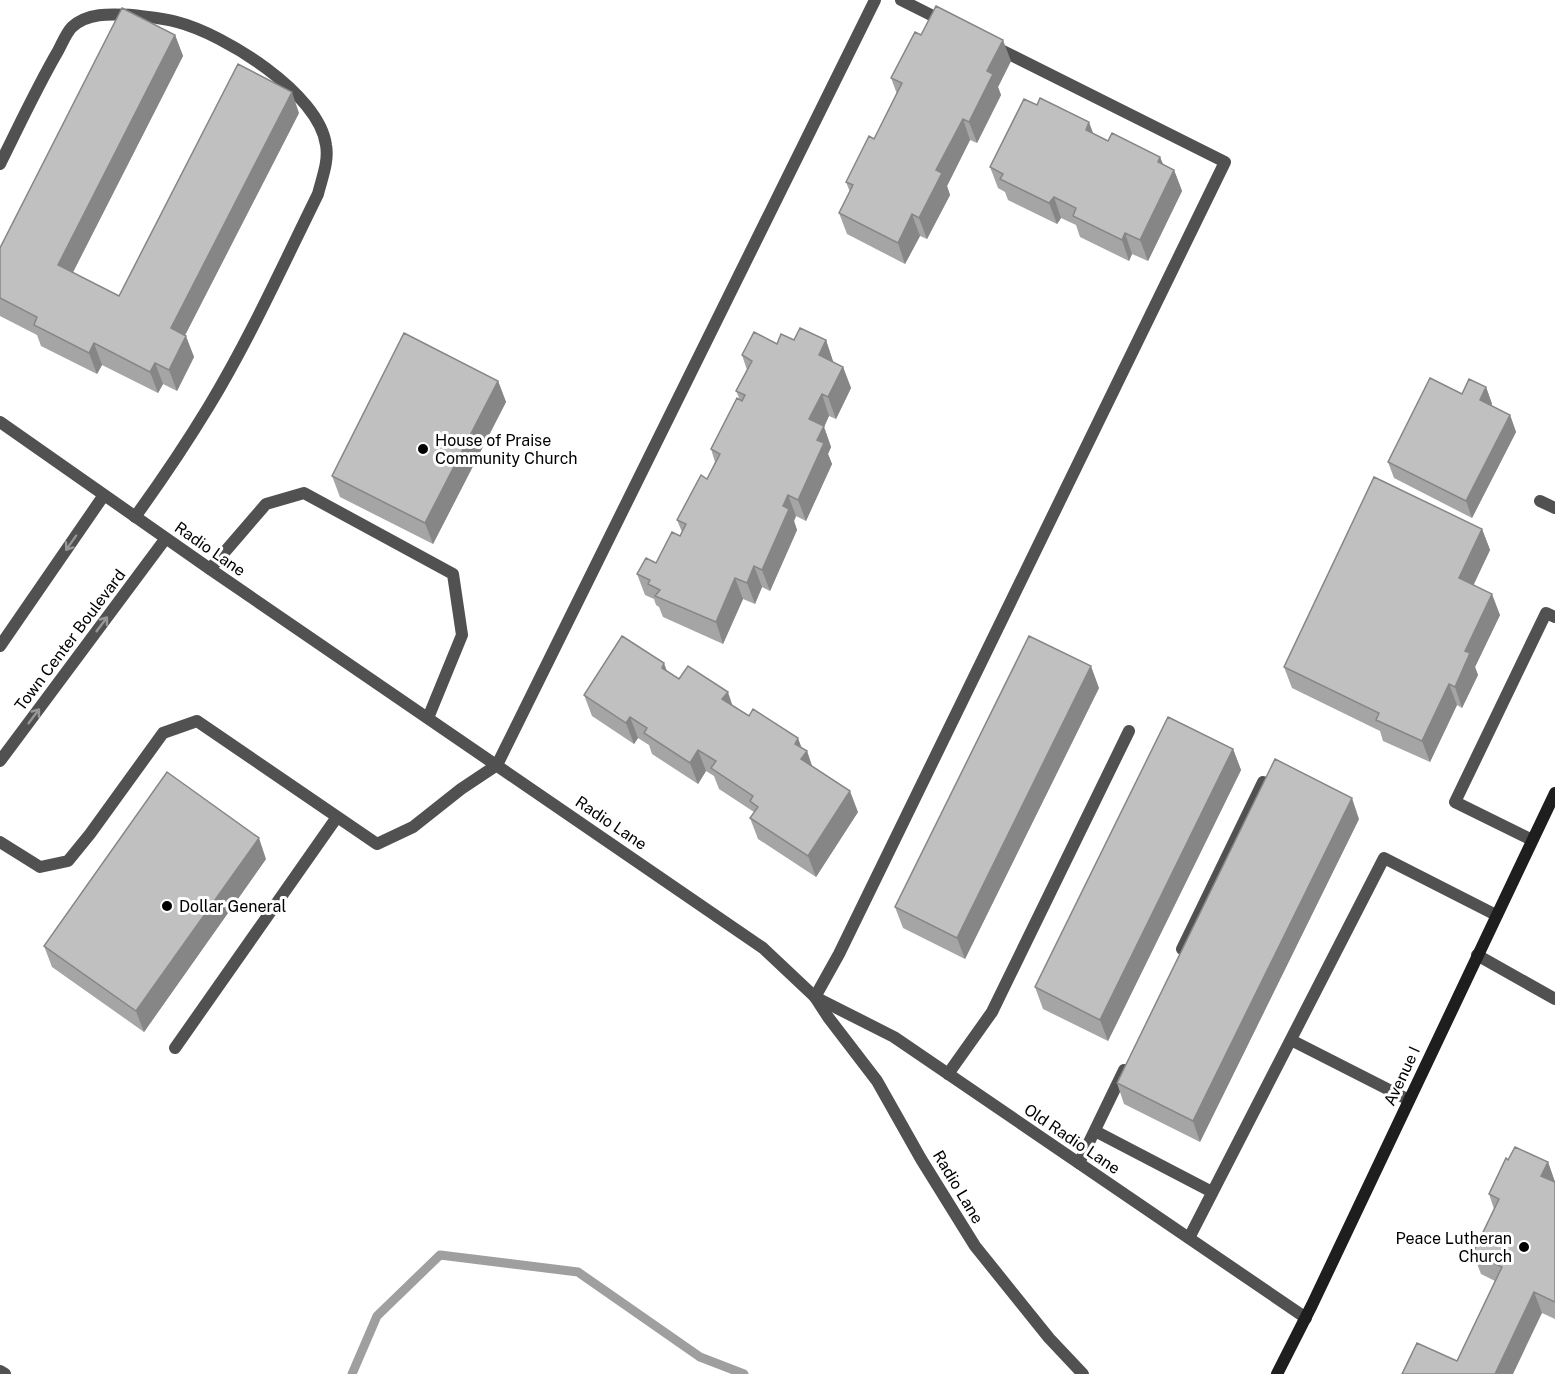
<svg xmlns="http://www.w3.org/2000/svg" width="1555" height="1374" viewBox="0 0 1555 1374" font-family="'Public Sans',sans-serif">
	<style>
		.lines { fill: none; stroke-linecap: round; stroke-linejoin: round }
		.stream { stroke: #9f9f9f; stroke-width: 9 }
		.service { stroke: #515151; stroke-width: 12 }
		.minor { stroke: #515151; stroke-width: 12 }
		.tertiary { stroke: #515151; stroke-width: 12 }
		.secondary { stroke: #1e1e1e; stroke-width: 12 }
		.wall { fill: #a5a5a5 }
		.shaded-wall { fill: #868686 }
		.building { fill: #c0c0c0; stroke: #868686; stroke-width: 1.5 }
		.oneway { stroke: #979797 }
		.poi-dot { fill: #000; stroke: #fff; stroke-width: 2 }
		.labels { text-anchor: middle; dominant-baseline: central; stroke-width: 6; stroke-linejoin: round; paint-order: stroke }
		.poi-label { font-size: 16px; fill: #000; stroke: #fff; text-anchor: start }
		.street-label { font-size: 16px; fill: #000; stroke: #fff }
	</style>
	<rect width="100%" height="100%" fill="#fff"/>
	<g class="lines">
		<!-- stream -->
		<path class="stream" d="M352,1374L377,1316L440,1255L578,1272L700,1357L744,1374"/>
		<!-- service -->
		<path class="service" d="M901,0L945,22
			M0,164C19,126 37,87 58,51C62,44 66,33 72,27C88,12 112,14 132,15C147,17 163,18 177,22C224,34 319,93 326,145C329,161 322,178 318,194C283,265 250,338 209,406C186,444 161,481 135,517
			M1540,501L1555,508
			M210,569L266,504L304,493L453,574L462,635L428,718
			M1532,840L1455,802L1546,613L1555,617
			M0,842L40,867L68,861L90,834L163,733L197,721L377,844L413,827L461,789L497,765L875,0
			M1182,949L1263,782
			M815,997L839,954L1225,162L995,47
			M1291,1040L1409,1100
			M175,1048L337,817
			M948,1074L992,1012L1129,731
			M1095,1131L1212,1192
			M1079,1163L1124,1070
			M1189,1238L1384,858L1496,915"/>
		<!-- minor -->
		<path class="minor" d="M1477,955L1555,999
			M815,997L894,1037L1306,1318
			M0,1371L5,1374"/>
		<!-- tertiary -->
		<path class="tertiary" d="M0,422L210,569L763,948L815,997L828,1017L877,1081L921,1159L975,1246L1049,1338L1083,1374
			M0,646L104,495
			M0,761L166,538"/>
		<!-- secondary -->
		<path class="secondary" d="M1277,1374L1312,1305L1555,793"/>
	</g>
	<!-- wall -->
	<path class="wall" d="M175,35L183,56L73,272L119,296L299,113L185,335L194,357L177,391L163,384L158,393L102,365L97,374L41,346L37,335L0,316V248Z
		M921,35L1011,61L998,87L1001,95L977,143L970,140L947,186L950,195L927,239L920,236L905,264L847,234L839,213L850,192L846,182L874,139L897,94L891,78Z
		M1093,133L1108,141L1160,157L1163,164L1174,170L1182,191L1148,261L1132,254L1129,261L1080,237L1076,225L1061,218L1057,224L1008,200L1005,192L998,188L990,167Z
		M826,340L833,362L843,367L851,388L836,419L829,416L824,427L831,447L828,454L832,464L806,521L796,516L794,521L797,530L770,591L762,587L755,604L743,599L723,644L663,617L659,607L656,605L654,599L645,595L637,574L656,563L680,536L682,532L677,520L707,479L715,462L711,449L740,400L736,391L747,370L742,355L777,344Z
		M498,381L506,402L433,544L340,497L332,476Z
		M1486,387L1492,404L1491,406L1510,415L1516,432L1472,518L1394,478L1388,462L1462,394Z
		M1482,529L1490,550L1473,585L1500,615L1475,667L1478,675L1462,708L1457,705L1430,762L1383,741L1380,731L1292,688L1284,667Z
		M667,672L679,679L733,706L807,751L812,766L858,812L816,877L758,839L750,818L754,812L719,789L714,776L706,771L698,784L652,754L649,745L638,738L634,744L592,716L584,695Z
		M1099,688L965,959L903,928L895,907Z
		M1233,749L1241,770L1108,1041L1043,1009L1035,987Z
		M1359,819L1200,1142L1124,1104L1117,1083Z
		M266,859L144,1032L52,967L44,946Z
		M1508,1160L1548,1162L1555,1182V1319L1542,1313L1457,1361L1495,1281L1481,1274L1473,1253L1494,1209L1489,1194Z"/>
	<!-- shaded-wall -->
	<path class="shaded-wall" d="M175,35L183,56L66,286L58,265Z
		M1003,40L1011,61L998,87L1001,95L977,143L969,122L987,71Z
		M292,92L299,113L178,349L171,328Z
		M963,119L970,140L947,186L950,195L927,239L919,218L936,170Z
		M1089,122L1097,144L1086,130Z
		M1160,157L1168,178L1158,162Z
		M1174,170L1182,191L1148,261L1140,240Z
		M1054,197L1061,218L1057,224L1049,203Z
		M912,214L920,236L905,264L898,243Z
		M1125,233L1132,254L1129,261L1122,240Z
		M186,336L194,357L177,391L169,370Z
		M826,340L833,361L826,376L819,355Z
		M94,343L102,365L97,374L89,353Z
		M155,363L163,384L158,393L150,372Z
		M843,367L851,388L836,419L828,397Z
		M498,381L506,402L433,544L425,523Z
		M1486,387L1492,404L1485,417L1480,400Z
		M822,394L829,416L824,427L831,447L828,454L832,464L806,521L798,500L809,419Z
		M1510,415L1516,432L1472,518L1466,501Z
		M788,495L796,516L794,521L797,530L770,591L762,570L783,506Z
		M1482,529L1490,550L1467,599L1459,578Z
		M754,566L762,587L755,604L747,583Z
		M735,578L743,599L723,644L716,622Z
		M1492,594L1500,615L1475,667L1478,675L1462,708L1455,687L1465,651Z
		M664,663L672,685L662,668Z
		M1091,666L1099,688L965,959L957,938Z
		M1449,684L1457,705L1430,762L1422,741Z
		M728,692L735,713L722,699Z
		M630,717L638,738L634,744L626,723Z
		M798,738L804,754L807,751L814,772L809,780L795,744Z
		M1233,749L1241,770L1108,1041L1100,1020Z
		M698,750L706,771L698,784L690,763Z
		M850,791L858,812L816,877L808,856Z
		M1352,798L1359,819L1200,1142L1193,1121Z
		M259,838L266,859L144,1032L136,1011Z
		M1548,1162L1555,1182L1541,1176Z
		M1534,1292L1542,1313L1513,1374H1495Z"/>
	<!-- building -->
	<path class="building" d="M936,6L1003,40L987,71L993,74L969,122L963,119L936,170L942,173L919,218L912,214L898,243L839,213L853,185L846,182L869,136L874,139L902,83L891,78L915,32L921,35Z
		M122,8L175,35L58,265L119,296L238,64L292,92L171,328L186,336L169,370L155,363L150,372L94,343L89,353L34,325L37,317L0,298V248Z
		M1040,98L1089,122L1086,130L1108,141L1112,133L1160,157L1158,162L1174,170L1140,240L1125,233L1122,240L1073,216L1076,208L1054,197L1049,203L1000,179L1003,174L990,167L1024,99L1037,105Z
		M800,328L826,340L819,355L843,367L828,397L822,394L809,419L824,426L817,440L824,443L798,500L788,495L783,506L789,509L762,570L754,566L747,583L735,578L716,622L655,596L660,590L648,584L650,580L637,574L646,558L656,563L672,532L680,536L686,524L677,520L701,475L707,479L720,454L711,449L737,398L742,401L745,395L736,391L752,361L742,355L754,332L777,344L781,334L794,340Z
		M404,333L498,381L425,523L332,476Z
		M1430,378L1462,394L1469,379L1486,387L1480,400L1510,415L1466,501L1388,462Z
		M1374,477L1482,529L1459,578L1492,594L1465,651L1470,653L1455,687L1449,684L1422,741L1376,720L1379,713L1284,667Z
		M622,636L664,663L662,668L679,679L688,666L728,692L722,699L749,716L753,709L798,738L795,744L807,751L801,759L850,791L808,856L750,818L758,807L750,801L753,796L711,768L716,761L698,750L690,763L644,733L647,728L630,717L626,723L584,695Z
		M1029,636L1091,666L957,938L895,907Z
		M1168,717L1233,749L1100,1020L1035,987Z
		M1275,759L1352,798L1193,1121L1117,1083Z
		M167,772L259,838L136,1011L44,946Z
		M1515,1147L1548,1162L1541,1176L1555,1182V1302L1534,1292L1495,1374H1402L1417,1343L1457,1361L1502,1267L1473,1253L1499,1199L1489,1194L1506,1158L1508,1160Z"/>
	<!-- one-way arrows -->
	<defs><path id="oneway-shaft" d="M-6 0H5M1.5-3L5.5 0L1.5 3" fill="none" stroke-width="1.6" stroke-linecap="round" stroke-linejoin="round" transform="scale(1.5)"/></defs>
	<g class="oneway">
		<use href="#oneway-shaft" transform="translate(71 543) rotate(125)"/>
		<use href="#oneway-shaft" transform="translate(102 624) rotate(-53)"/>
		<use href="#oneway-shaft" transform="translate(34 716) rotate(-53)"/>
	</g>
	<!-- markers -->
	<g class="poi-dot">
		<circle cx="423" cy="449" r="6"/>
		<circle cx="167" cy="906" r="6"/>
		<circle cx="1524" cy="1247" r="6"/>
	</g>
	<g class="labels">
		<!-- poi labels -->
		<g class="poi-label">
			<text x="435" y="440">House of Praise<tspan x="435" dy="18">Community Church</tspan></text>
			<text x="179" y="906">Dollar General</text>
			<text x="1512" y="1238" text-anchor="end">Peace Lutheran<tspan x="1512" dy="18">Church</tspan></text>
		</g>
		<!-- street labels -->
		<g class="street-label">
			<text transform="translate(210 549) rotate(35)">Radio Lane</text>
			<text transform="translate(70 640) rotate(-53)">Town Center Boulevard</text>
			<text transform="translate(611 823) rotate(34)">Radio Lane</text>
			<text transform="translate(1402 1076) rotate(-65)">Avenue I</text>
			<text transform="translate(1072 1139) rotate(34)">Old Radio Lane</text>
			<text transform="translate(958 1187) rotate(59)">Radio Lane</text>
		</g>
	</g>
</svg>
